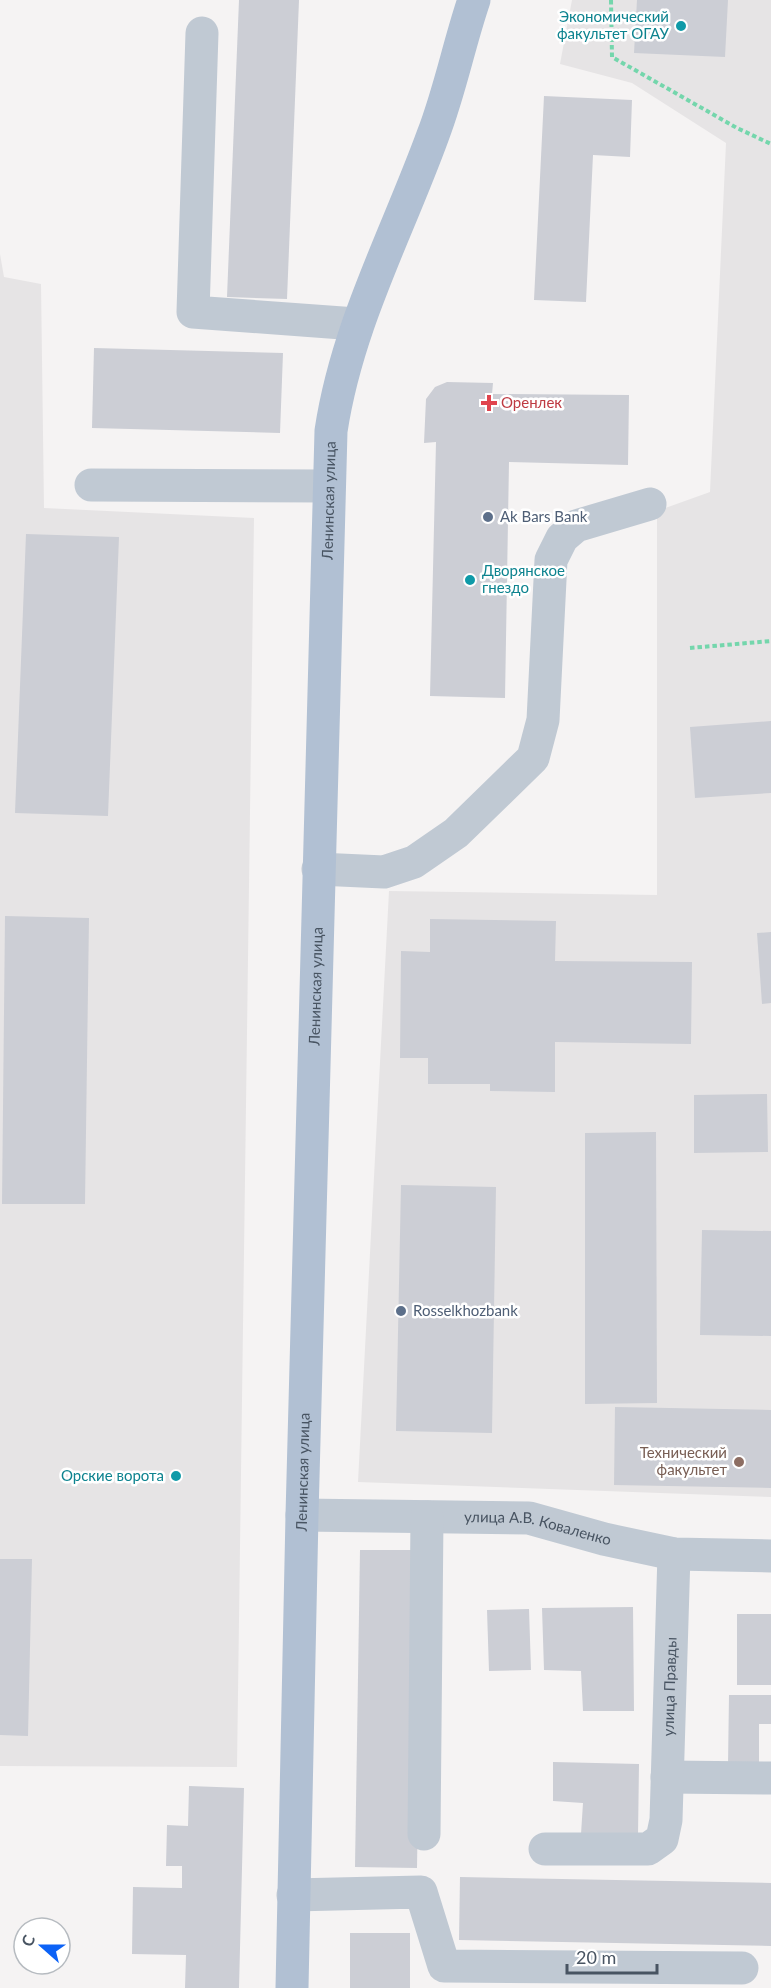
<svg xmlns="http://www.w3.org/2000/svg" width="771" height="1988" font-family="Lato,sans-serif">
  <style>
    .education { fill: #e6e4e5 }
    .building { fill: #ccced5 }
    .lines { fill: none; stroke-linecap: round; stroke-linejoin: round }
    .path { stroke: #74d6ac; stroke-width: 4; stroke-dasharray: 4.5 3; stroke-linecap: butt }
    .minor { stroke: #c0c9d3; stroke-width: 33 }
    .major { stroke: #b1c0d3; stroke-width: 33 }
    .culture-dot { fill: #0f9aa8; stroke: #fff; stroke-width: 2 }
    .health-dot { fill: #e0444e; stroke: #fff; stroke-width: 2 }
    .service-dot { fill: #5c6f8a; stroke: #fff; stroke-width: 2 }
    .education-dot { fill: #8d6e63; stroke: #fff; stroke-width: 2 }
    .labels { text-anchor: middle; stroke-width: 5; stroke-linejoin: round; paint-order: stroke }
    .culture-label { font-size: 15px; fill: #0d838f; stroke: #fff; text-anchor: end }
    .health-label { font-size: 15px; fill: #be3a42; stroke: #fff; text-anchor: start }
    .street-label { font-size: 15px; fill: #485462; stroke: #fff }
    .service-label { font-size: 15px; fill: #4e5e75; stroke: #fff; text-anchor: start }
    .education-label { font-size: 15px; fill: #785e54; stroke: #fff; text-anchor: end }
  </style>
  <rect width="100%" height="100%" fill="#f5f3f3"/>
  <g class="education">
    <path d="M572,0H771V1497L358,1482L389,891L657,895V511L710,492L726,143L632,83L560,64Z"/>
    <path d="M0,254L4,277L41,284L44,508L254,518L237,1767L0,1766Z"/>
  </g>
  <g class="building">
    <path d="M239,0H299L287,299L227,297Z"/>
    <path d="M637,0H728L725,57L634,53Z"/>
    <path d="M544,96L632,100L630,157L593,155L586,302L534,300Z"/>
    <path d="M94,348L283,353L280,433L92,428Z"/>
    <path d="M447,382L493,383L492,394L629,395L628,465L509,462L505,698L430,696L436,442L424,443L426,399L435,387Z"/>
    <path d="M26,534L119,537L108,816L15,813Z"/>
    <path d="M771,721V793L695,798L690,727Z"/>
    <path d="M5,916L89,918L85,1204H2Z"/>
    <path d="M430,919L556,921L555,961L692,962L691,1044L555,1042V1092L490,1091V1084H428V1058H400L401,951L430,952Z"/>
    <path d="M771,932V1003L762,1004L757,933Z"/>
    <path d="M767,1094L768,1152L694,1153V1095Z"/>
    <path d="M656,1132L657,1403L585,1404V1133Z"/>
    <path d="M401,1185L496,1187L492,1433L396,1431Z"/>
    <path d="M702,1230L771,1231V1336L700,1335Z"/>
    <path d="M615,1407L771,1410V1488L614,1485Z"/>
    <path d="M360,1550H422L417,1868L355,1867Z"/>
    <path d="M0,1559H32L28,1736L0,1735Z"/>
    <path d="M633,1607L634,1711H583L581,1671L544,1670L542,1608Z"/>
    <path d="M529,1609L531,1670L489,1671L487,1610Z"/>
    <rect x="737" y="1614" width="34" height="71"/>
    <path d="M729,1695H771V1724H759V1765H728Z"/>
    <path d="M553,1762L639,1764L638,1836L581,1834L583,1803L553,1801Z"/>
    <path d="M189,1786L244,1788L239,1988H185L186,1955L132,1954L133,1887L182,1888V1866H166L167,1825L188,1826Z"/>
    <path d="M460,1877L771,1883V1946L459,1940Z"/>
    <rect x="350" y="1933" width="60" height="55"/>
  </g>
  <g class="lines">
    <g class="path">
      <path d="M611,0L612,57L737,128L771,144"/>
      <path d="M690,648L771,641"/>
    </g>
    <g class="minor">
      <path d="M202,33L193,312L356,324"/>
      <path d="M91,485L327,486"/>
      <path d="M318,869L384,872L414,862L456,833L533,758L543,720L551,560L562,538L576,526L650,504"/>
      <path id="s1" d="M302,1515L529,1518L604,1539L674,1554L771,1556"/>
      <path d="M667,1777L771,1778"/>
      <path d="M424,1834L427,1517"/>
      <path id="s2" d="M545,1849H648L662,1839L666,1820L674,1554"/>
      <path d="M293,1895L421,1892L444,1966L742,1968"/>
    </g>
    <path class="major" id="s3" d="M292,1988L302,1515L331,431C347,325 397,234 433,135C450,91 459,44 474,0"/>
  </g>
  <g class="culture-dot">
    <circle cx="681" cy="26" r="6"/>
    <circle cx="470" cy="580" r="6"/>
    <circle cx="176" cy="1476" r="6"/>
  </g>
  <path class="health-dot" d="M486 394h6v6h6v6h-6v6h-6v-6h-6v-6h6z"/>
  <g class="service-dot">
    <circle cx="488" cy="517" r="6"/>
    <circle cx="401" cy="1311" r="6"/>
  </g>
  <circle class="education-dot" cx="739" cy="1462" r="6"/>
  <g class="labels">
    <g class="culture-label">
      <text x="669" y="22">Экономический<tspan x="669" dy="17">факультет ОГАУ</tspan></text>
      <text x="482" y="576" text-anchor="start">Дворянское<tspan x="482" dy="17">гнездо</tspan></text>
      <text x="164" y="1481">Орские ворота</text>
    </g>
    <g class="health-label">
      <text x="501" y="408">Оренлек</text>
    </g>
    <g class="street-label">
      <text dy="5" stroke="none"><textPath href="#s3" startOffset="1488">Ленинская улица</textPath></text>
      <text dy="5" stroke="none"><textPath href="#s3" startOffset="1002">Ленинская улица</textPath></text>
      <text dy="5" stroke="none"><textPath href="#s3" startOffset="516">Ленинская улица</textPath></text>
      <text dy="5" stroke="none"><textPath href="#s1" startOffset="237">улица А.В. Коваленко</textPath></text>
      <text dy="5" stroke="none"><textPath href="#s2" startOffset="273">улица Правды</textPath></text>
    </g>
    <g class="service-label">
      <text x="500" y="522">Ak Bars Bank</text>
      <text x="413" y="1316">Rosselkhozbank</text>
    </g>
    <g class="education-label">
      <text x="727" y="1458">Технический<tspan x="727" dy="17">факультет</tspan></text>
    </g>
  </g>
  <g transform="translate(42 1946) rotate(291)"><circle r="28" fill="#ffffff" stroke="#b6bbc0" stroke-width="1.5"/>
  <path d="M0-4.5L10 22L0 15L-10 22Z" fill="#0c62f6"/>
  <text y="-9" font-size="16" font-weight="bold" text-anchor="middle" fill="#485462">С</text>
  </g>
  <path d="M567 1964v9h90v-9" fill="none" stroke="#485462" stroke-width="3"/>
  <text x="576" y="1964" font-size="18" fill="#485462" stroke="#ffffff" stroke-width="4.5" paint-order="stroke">20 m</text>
</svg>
